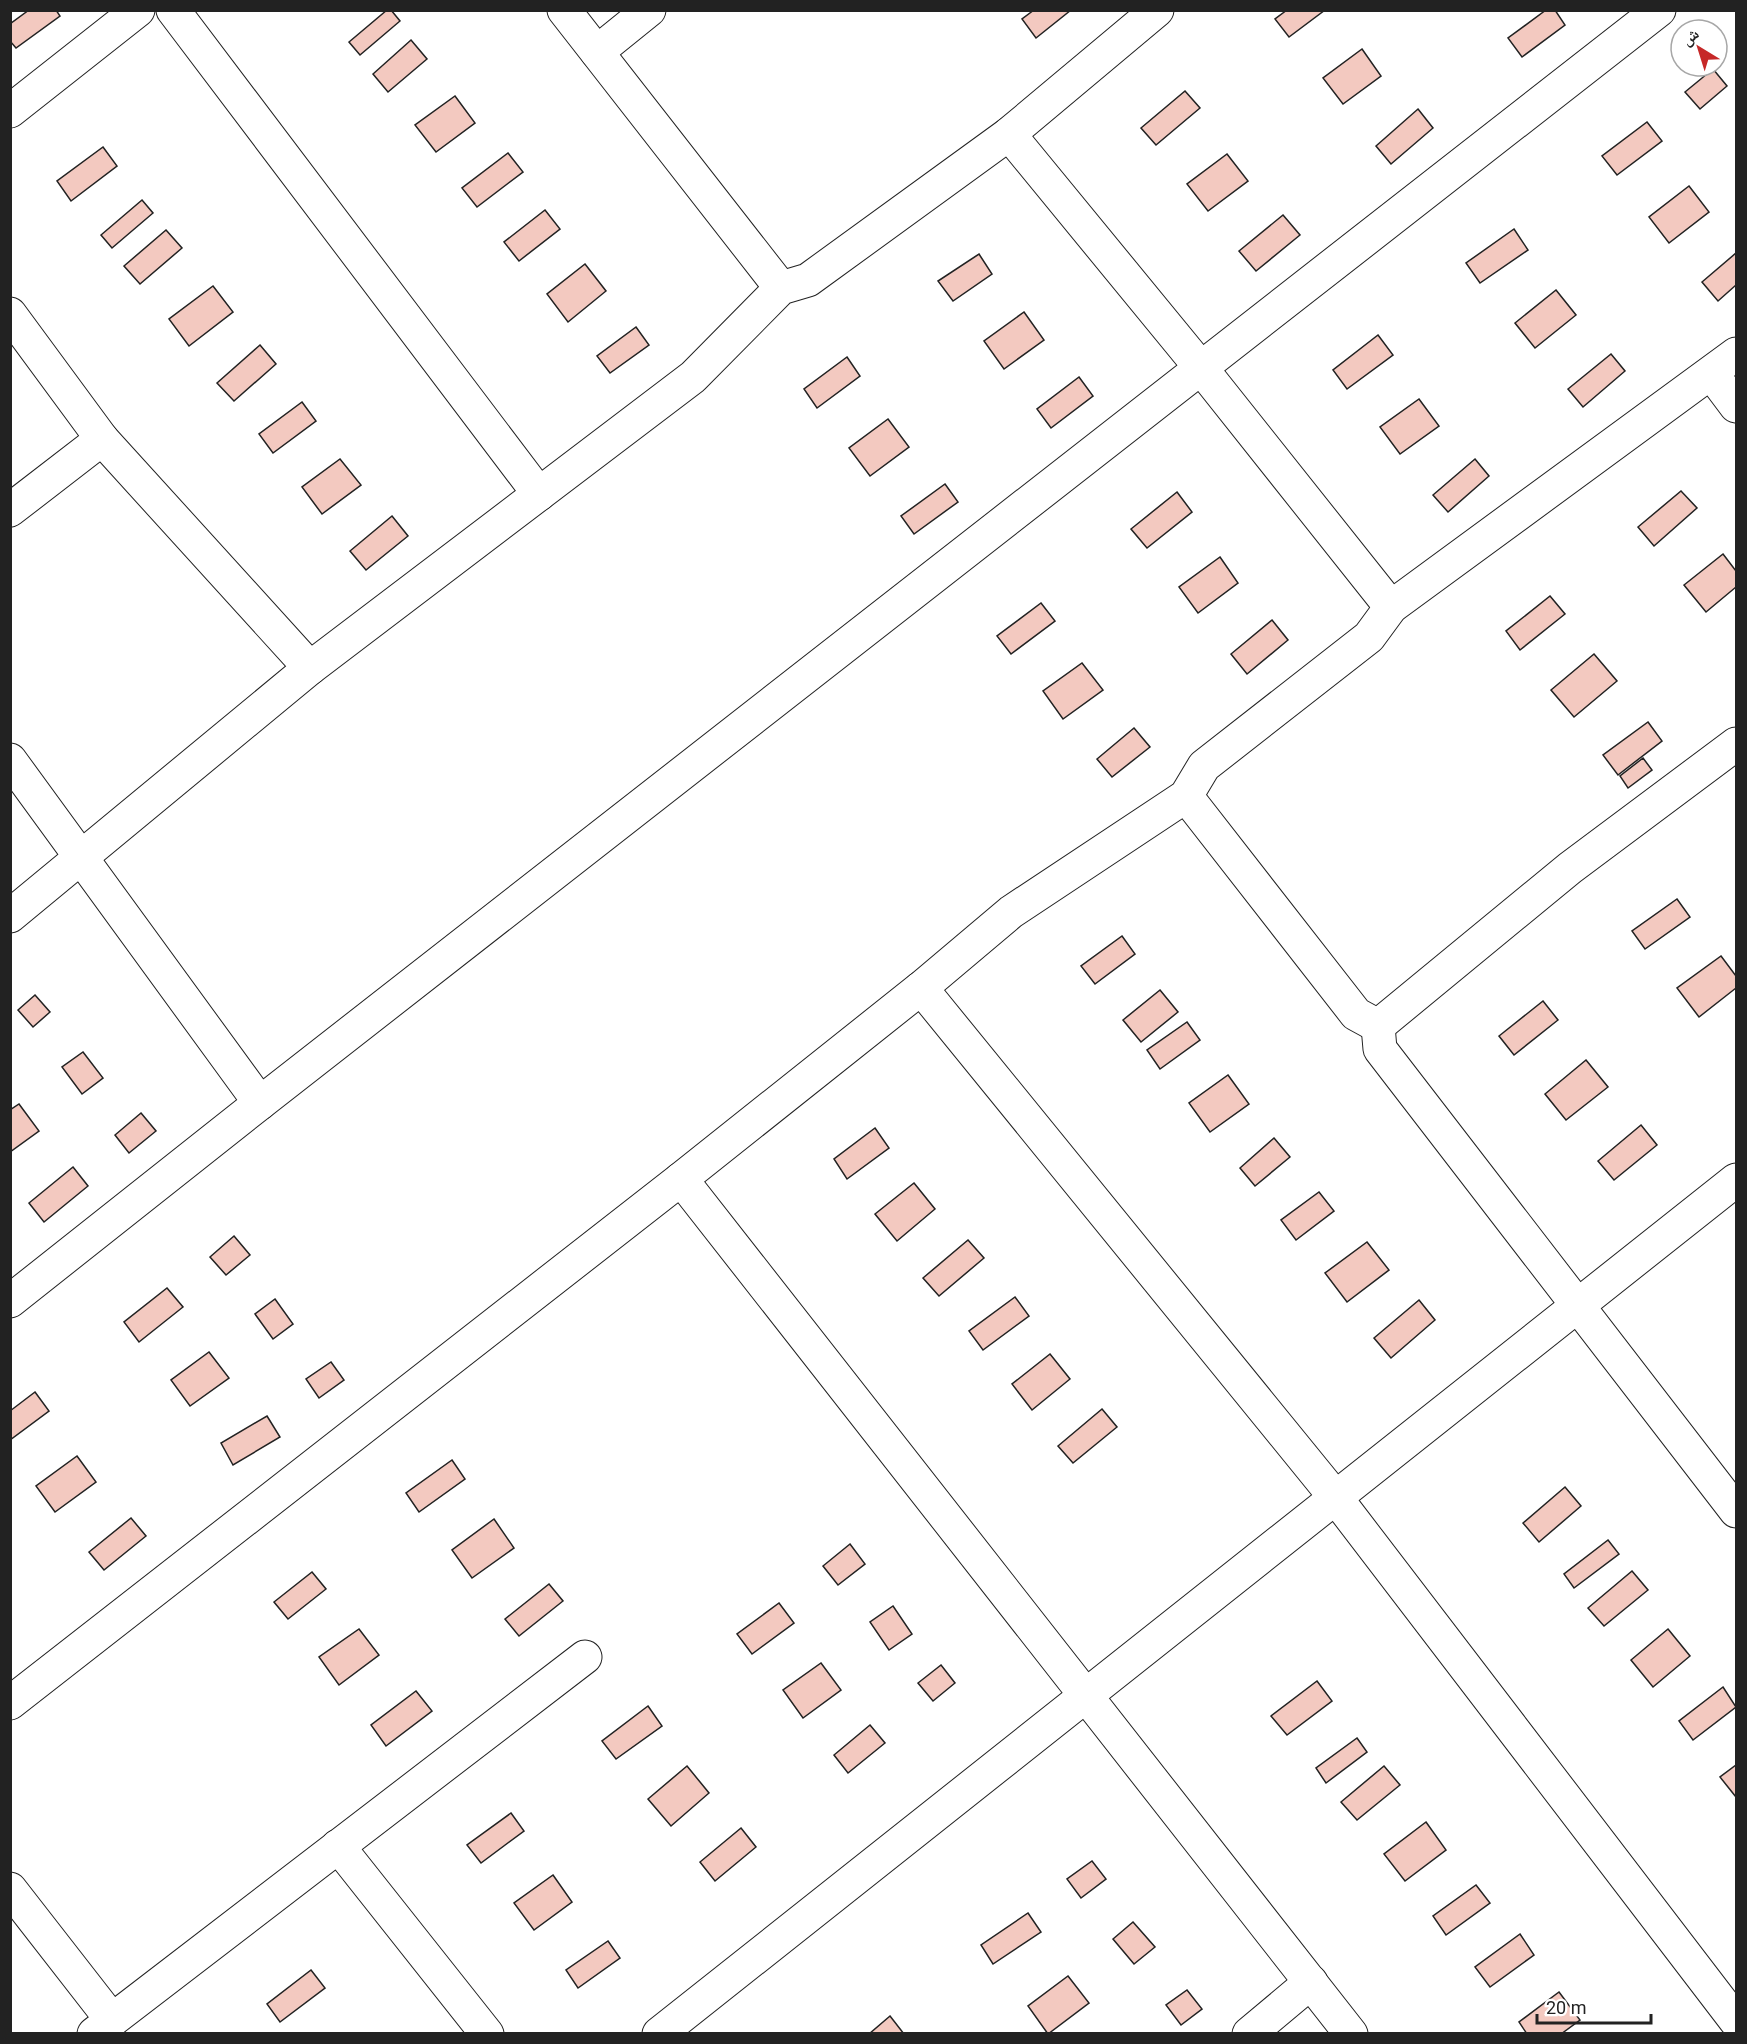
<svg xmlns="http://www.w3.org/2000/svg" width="1747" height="2044" font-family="Roboto,'Noto Naskh Arabic',sans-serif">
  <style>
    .building { fill: #f3c9c0; stroke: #222; stroke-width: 1.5 }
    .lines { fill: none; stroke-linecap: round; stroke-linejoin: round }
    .minor-casing { stroke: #222; stroke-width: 35 }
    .minor { stroke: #fff; stroke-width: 33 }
  </style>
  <rect width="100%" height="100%" fill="#fff"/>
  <g class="building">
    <path d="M29,10H56L60,16L16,48L10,41V24Z"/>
    <path d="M387,10H391L400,21L360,55L349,42Z"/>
    <path d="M1034,10H1071L1036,38L1022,19Z"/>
    <path d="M1287,10H1325L1289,37L1275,19Z"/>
    <path d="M1546,10H1555L1565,25L1522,57L1508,38Z"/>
    <path d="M411,40L427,59L388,92L373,74Z"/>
    <path d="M1362,49L1381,76L1343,104L1323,78Z"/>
    <path d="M1713,69L1727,86L1700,109L1685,92Z"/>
    <path d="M1185,91L1200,108L1156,145L1141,128Z"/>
    <path d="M455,96L475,123L436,152L415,125Z"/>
    <path d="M1418,109L1433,128L1391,164L1376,146Z"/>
    <path d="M1647,122L1662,141L1617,175L1602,156Z"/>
    <path d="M103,147L117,166L71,201L57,181Z"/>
    <path d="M508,153L523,172L477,207L462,188Z"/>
    <path d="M1227,154L1248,181L1208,211L1187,184Z"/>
    <path d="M1689,186L1709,212L1669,243L1649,217Z"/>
    <path d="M142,200L153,213L112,248L101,235Z"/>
    <path d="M545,210L560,229L519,261L504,242Z"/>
    <path d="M1283,215L1300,235L1256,271L1239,251Z"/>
    <path d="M1514,229L1528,250L1480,283L1466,263Z"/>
    <path d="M166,230L182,248L140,284L124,266Z"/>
    <path d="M1736,253V285L1718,301L1702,282Z"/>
    <path d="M979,254L992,274L953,301L938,281Z"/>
    <path d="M585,264L606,291L568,322L547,294Z"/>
    <path d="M213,286L233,312L189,346L169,319Z"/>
    <path d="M1556,290L1576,315L1535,348L1515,323Z"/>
    <path d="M1024,312L1044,340L1004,369L984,341Z"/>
    <path d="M636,327L649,345L610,373L597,356Z"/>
    <path d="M1378,335L1393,355L1347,389L1333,370Z"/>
    <path d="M260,345L276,364L234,401L217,383Z"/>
    <path d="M1611,354L1625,371L1583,407L1568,389Z"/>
    <path d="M847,357L860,376L817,408L804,389Z"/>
    <path d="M1079,377L1093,396L1051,428L1037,409Z"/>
    <path d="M1419,399L1439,426L1400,454L1380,427Z"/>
    <path d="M302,402L316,421L273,453L259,434Z"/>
    <path d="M888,419L909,447L870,476L849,448Z"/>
    <path d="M340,459L361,485L322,514L302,487Z"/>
    <path d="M1475,459L1489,476L1448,512L1433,495Z"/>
    <path d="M945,484L958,502L914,534L901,516Z"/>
    <path d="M1681,491L1697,508L1654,546L1638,527Z"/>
    <path d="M1177,492L1192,512L1147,548L1131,529Z"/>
    <path d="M392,516L408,536L366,570L350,551Z"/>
    <path d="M1723,554L1736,571V587L1706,612L1684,585Z"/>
    <path d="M1220,557L1238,583L1198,613L1179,587Z"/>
    <path d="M1550,596L1565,614L1520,650L1506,631Z"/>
    <path d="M1041,603L1055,621L1011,654L997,636Z"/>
    <path d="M1272,620L1288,640L1247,674L1231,654Z"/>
    <path d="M1594,654L1617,681L1574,717L1551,690Z"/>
    <path d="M1082,663L1103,690L1063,719L1043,691Z"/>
    <path d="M1648,722L1662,741L1618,775L1603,755Z"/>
    <path d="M1134,728L1150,747L1112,777L1097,759Z"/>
    <path d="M1643,758L1652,770L1628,788L1620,776Z"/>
    <path d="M1677,899L1690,917L1645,949L1632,931Z"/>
    <path d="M1122,936L1135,954L1095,984L1081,966Z"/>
    <path d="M1721,956L1736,976V988L1699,1017L1677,988Z"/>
    <path d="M1160,990L1178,1012L1141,1042L1123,1020Z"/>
    <path d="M35,995L50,1012L33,1027L18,1010Z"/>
    <path d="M1543,1001L1558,1020L1514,1055L1499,1036Z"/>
    <path d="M1187,1022L1200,1040L1160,1069L1147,1050Z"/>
    <path d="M83,1052L103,1078L82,1094L62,1067Z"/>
    <path d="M1586,1060L1608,1087L1566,1120L1545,1094Z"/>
    <path d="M1228,1075L1249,1104L1210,1132L1189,1103Z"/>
    <path d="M19,1104L39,1131L10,1152V1110Z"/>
    <path d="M141,1113L156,1131L129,1153L115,1135Z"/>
    <path d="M1641,1125L1657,1145L1614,1180L1598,1161Z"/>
    <path d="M875,1128L889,1148L847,1179L834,1159Z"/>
    <path d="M1274,1138L1290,1157L1255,1186L1240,1168Z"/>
    <path d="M73,1167L88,1186L44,1222L29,1203Z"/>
    <path d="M914,1183L935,1209L897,1241L875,1214Z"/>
    <path d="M1319,1192L1334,1211L1296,1240L1281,1220Z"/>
    <path d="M234,1236L250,1255L226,1275L210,1257Z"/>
    <path d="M968,1240L984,1258L939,1296L923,1278Z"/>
    <path d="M1367,1242L1389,1270L1347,1302L1325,1273Z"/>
    <path d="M167,1288L183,1307L139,1342L124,1322Z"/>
    <path d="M1015,1297L1029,1316L983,1350L969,1331Z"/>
    <path d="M275,1299L293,1324L273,1339L255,1314Z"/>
    <path d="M1419,1300L1435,1320L1391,1358L1374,1338Z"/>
    <path d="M209,1352L229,1378L190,1406L171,1380Z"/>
    <path d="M1050,1354L1070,1379L1032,1410L1012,1384Z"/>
    <path d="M331,1362L344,1380L319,1398L306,1379Z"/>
    <path d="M35,1392L49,1411L10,1440V1411Z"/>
    <path d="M1102,1409L1117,1427L1073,1463L1058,1446Z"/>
    <path d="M267,1416L280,1437L233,1465L221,1443Z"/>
    <path d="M77,1456L96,1482L55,1512L36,1486Z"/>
    <path d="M452,1460L465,1479L419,1512L406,1493Z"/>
    <path d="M1565,1487L1581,1506L1539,1542L1523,1523Z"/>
    <path d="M131,1518L146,1536L104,1570L89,1552Z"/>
    <path d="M494,1519L514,1548L472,1578L452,1550Z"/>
    <path d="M1608,1540L1619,1554L1574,1588L1564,1574Z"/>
    <path d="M850,1544L865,1564L838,1585L823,1566Z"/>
    <path d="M1632,1571L1648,1590L1604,1626L1588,1608Z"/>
    <path d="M312,1572L326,1589L288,1619L274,1602Z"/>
    <path d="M549,1584L563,1601L519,1636L505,1619Z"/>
    <path d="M779,1603L794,1623L752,1654L737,1634Z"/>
    <path d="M893,1606L912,1634L889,1650L870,1622Z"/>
    <path d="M359,1629L379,1655L339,1685L319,1657Z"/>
    <path d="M1668,1629L1690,1656L1653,1687L1631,1660Z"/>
    <path d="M821,1663L841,1690L803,1718L783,1690Z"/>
    <path d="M941,1665L955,1683L933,1701L918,1683Z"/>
    <path d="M1317,1681L1332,1701L1287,1735L1271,1716Z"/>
    <path d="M1723,1687L1736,1707L1693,1740L1679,1721Z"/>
    <path d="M416,1691L432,1711L386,1746L371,1725Z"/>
    <path d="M648,1706L662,1726L616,1759L602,1741Z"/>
    <path d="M870,1725L885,1743L848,1773L834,1755Z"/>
    <path d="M1357,1738L1367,1752L1326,1783L1316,1768Z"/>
    <path d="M1736,1765V1797L1720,1777Z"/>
    <path d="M687,1766L709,1793L671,1826L648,1799Z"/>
    <path d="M1384,1766L1400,1785L1357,1820L1341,1802Z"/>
    <path d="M511,1813L524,1831L481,1863L467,1845Z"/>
    <path d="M1426,1822L1446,1850L1405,1881L1384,1854Z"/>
    <path d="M741,1828L756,1847L715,1881L700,1862Z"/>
    <path d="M1092,1861L1106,1879L1081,1898L1067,1879Z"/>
    <path d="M553,1875L572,1902L534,1930L514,1903Z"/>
    <path d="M1476,1885L1490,1903L1446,1935L1433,1916Z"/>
    <path d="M1028,1913L1041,1932L993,1964L981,1945Z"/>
    <path d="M1133,1922L1155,1947L1134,1964L1113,1939Z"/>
    <path d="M1520,1934L1534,1955L1490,1987L1475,1967Z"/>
    <path d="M608,1941L620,1958L578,1988L566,1970Z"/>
    <path d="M311,1970L325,1988L280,2022L267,2004Z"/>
    <path d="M1068,1976L1089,2003L1048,2034L1028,2006Z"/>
    <path d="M1187,1990L1202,2009L1181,2025L1166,2005Z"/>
    <path d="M1559,1992L1580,2020L1561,2034H1527L1519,2022Z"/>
    <path d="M890,2016L904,2034H869Z"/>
  </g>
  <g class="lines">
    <g class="minor-casing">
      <g id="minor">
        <path d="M173,10L539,494"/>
        <path d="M564,10L781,288"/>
        <path d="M597,52L649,10"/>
        <path d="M10,111L138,10"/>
        <path d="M1009,134L1201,368L1391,607"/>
        <path d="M10,314L102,439L310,668"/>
        <path d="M1712,374L1736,406"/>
        <path d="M10,510L102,439"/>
        <path d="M10,760L260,1103"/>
        <path d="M1186,796L1356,1014L1378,1026"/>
        <path d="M10,916L310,668L693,377L781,288L808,280L1009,134L1157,10"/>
        <path d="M921,988L1336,1498L1736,2021"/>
        <path d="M1378,1026L1380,1049L1736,1511"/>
        <path d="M1378,1026L1570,868L1736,744"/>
        <path d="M681,1179L1351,2034"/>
        <path d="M10,1301L260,1103L1659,10"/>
        <path d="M10,1703L681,1179L921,988L1011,912L1186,796L1204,766L1369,637L1391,607L1736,354"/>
        <path d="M338,1846L487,2034"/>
        <path d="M10,1889L112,2020"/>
        <path d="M94,2034L585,1657"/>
        <path d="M659,2034L1736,1180"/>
        <path d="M1249,2034L1311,1982"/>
      </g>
    </g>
    <use href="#minor" class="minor"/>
  </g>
  <rect width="1747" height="2044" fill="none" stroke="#222222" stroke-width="24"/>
  <g transform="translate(1699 48) rotate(322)"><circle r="28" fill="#ffffff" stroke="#a7a7a7" stroke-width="1.5"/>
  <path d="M0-4.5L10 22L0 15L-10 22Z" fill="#c62828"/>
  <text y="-9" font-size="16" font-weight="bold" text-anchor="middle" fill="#222222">ش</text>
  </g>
  <path d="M1537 2014v9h114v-9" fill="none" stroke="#222222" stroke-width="3"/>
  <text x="1546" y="2014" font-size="18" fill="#222222" stroke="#ffffff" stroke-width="4.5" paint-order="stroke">20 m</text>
</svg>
